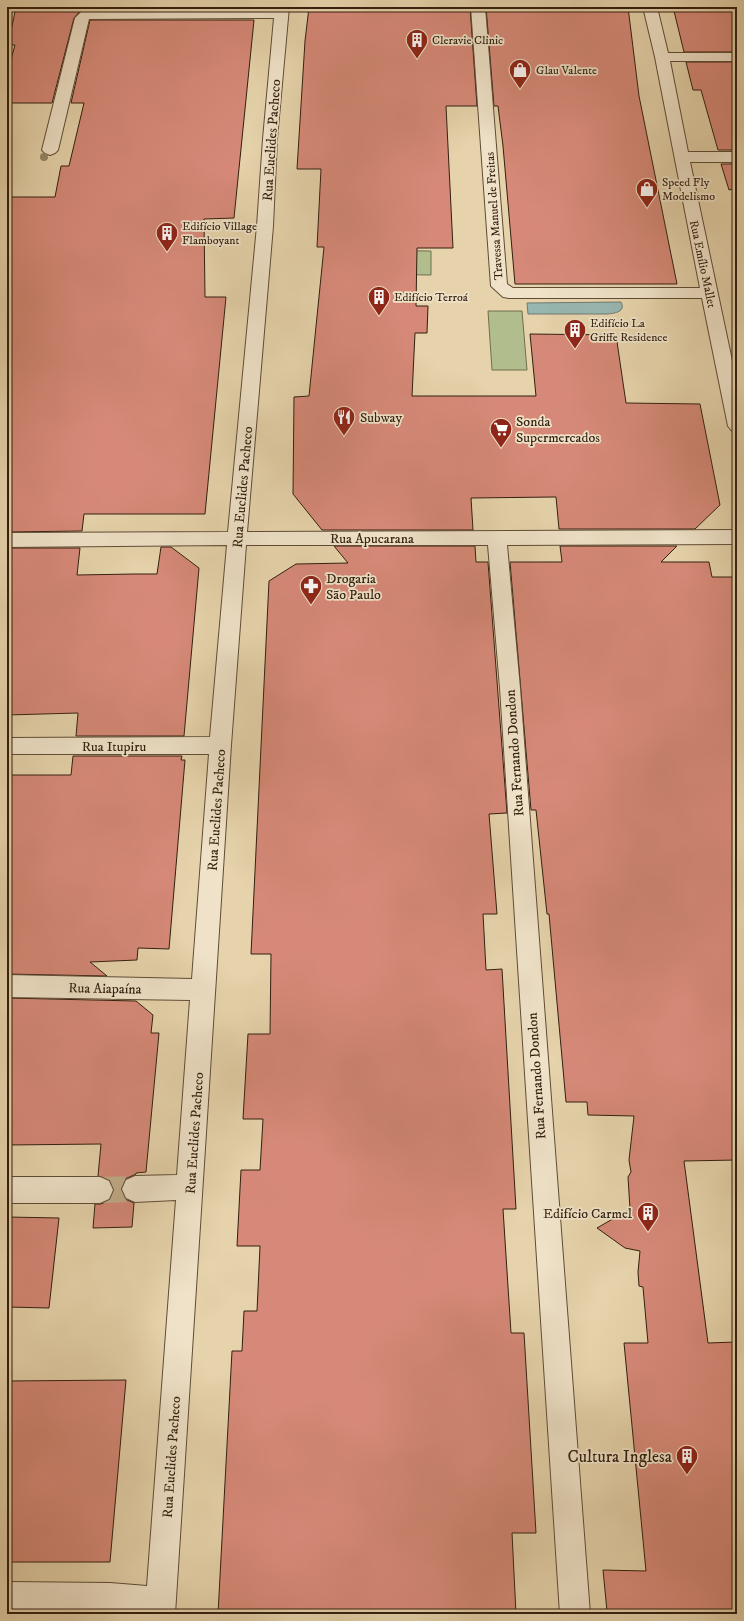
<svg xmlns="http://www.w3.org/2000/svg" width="744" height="1621" font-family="'IM FELL DW Pica',serif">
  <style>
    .green { fill: #b1bd8c; stroke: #726e4e }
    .water { fill: #97b6b0; stroke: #6f7a70 }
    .building { fill: #d68978; stroke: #321f0f }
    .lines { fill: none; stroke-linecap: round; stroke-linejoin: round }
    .minor-tunnel { stroke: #c2af8c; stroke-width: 26; stroke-dasharray: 26 14; stroke-linecap: butt }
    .minor-casing { stroke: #5f4c36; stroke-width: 2 }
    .minor { fill: #efe2c8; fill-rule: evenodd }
    .tree { fill: #958566 }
    .labels { text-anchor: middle; stroke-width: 3.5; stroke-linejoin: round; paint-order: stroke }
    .far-poi-label { font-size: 12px; fill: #321f0f; stroke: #efe2c8; text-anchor: start }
    .far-street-label { font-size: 12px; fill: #321f0f; stroke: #efe2c8 }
    .street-label { font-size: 14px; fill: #321f0f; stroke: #efe2c8 }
    .poi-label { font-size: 14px; fill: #321f0f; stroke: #efe2c8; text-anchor: start }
    .near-poi-label { font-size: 17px; fill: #321f0f; stroke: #efe2c8; text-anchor: end }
  </style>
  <rect width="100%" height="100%" fill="#e6d3ab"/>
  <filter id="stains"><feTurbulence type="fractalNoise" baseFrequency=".005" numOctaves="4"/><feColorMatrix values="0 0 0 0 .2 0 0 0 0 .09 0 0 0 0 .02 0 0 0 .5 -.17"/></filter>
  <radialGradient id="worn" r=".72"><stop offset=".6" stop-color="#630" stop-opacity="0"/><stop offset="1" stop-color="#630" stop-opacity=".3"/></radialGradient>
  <g class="green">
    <path d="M347,250L431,251V275L345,274Z"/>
    <path d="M488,311H522L527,370H492Z"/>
  </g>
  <path class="water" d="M621,302C626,312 615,313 608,314H528L527,303Z"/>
  <g class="building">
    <path d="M16,7H255V9L81,10L74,18L52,103H7V74L15,45H8Z"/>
    <path d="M309,7H470L477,106H446L453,248H417L416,306H428L427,333H415L412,396H536L530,334L616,335L626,403L700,404L720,505L695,529H559L556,497L471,498L473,530H322L293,494L294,397L309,396L324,247H317L321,169H297L305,41Z"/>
    <path d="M486,7H628L639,96L677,284H515L503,146L498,106H494Z"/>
    <path d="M673,7H737V52H684Z"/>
    <path d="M90,20H254L234,218L204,219L205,297H226L205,514H84L82,531L7,532V197H55L61,166H69L84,103H71Z"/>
    <path d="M686,62H737V150H718L701,90H693Z"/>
    <path d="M721,164H737V188L729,190Z"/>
    <path d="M334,546H475L476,562H488L507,813L489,814L497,914H483L486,970L502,969L516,1209H503L511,1333H524L536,1533H512L516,1614H218L232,1351H242L244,1311H257L260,1246H237L241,1170H260L263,1119H243L248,1034H270L271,954H251L269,581L296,564L348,563Z"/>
    <path d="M560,546H677L661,562H709L712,577H732L737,603V1160L684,1161L708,1343L737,1342V1614H650V1611H607L603,1570L646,1571L624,1343H648L643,1287L639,1286L638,1272L640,1251L625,1248L597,1228L630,1209L628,1177L631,1172L629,1160L634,1116L588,1115L587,1102H566L549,914H547L536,810H531L510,562H562Z"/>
    <path d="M161,547H171L199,568L184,736H76L78,713L7,715V548H80L77,575L134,574H157Z"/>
    <path d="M73,756H182L181,760H185L169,949L138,948L137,960L90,962L107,976L7,974V775H71Z"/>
    <path d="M7,998L136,1001L153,1015L151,1033H159L146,1172L136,1173V1174L125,1179L121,1188L125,1199L134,1203L132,1227L93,1228L95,1204H101L110,1200L114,1191L110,1180L98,1176L101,1144L7,1145Z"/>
    <path d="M7,1217L59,1218L49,1308L7,1307Z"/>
    <path d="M126,1380L110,1562H7V1381Z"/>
  </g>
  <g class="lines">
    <path class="minor-tunnel" d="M100,1190L135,1189"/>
    <g class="minor-casing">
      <g id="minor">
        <path d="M275,7H289L277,139L273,226L247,532L737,530V544L507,545L520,688L590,1614H560L500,688L488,545H246L231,745L175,1614L7,1612V1582L110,1583L147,1586L176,1200L135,1202L126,1198L122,1189L126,1180L135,1176L177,1175L190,1000L7,997V975L192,979L209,754H7V738L210,737L227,545L7,547V533L228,532L257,226L263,139L274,18L89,19L58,150L55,153L50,155L45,153L42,150L75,18L81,12L275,10Z"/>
        <path d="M471,7H485L507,284L513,288H700L655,57L643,7H657L668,53H737V61H670L688,152H737V162H690L737,384V432L731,430L728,426L702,298H509L503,297L491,286Z"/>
        <path d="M7,1177H100L109,1181L113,1190L109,1199L100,1203H7Z"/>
      </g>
    </g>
    <use href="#minor" class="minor"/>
  </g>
  <circle class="tree" cx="44" cy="157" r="4"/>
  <defs>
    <g id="building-pin" transform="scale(1.15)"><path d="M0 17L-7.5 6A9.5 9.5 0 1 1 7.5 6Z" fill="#8f2418" stroke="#efe2c8"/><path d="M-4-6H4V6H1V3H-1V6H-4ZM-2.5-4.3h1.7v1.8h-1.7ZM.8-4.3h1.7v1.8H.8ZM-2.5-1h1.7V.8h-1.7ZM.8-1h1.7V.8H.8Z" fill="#fff"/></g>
    <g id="shop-pin" transform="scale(1.15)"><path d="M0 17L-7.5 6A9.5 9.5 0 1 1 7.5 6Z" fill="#8f2418" stroke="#efe2c8"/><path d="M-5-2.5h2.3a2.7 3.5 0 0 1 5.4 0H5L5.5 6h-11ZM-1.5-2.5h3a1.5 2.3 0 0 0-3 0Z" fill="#fff"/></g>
    <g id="restaurant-pin" transform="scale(1.15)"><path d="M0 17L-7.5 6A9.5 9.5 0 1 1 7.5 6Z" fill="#8f2418" stroke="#efe2c8"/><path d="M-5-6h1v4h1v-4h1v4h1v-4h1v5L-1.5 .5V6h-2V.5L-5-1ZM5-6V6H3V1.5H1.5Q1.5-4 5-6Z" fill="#fff"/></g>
    <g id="supermarket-pin" transform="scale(1.15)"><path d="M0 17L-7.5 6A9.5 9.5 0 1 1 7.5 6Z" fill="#8f2418" stroke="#efe2c8"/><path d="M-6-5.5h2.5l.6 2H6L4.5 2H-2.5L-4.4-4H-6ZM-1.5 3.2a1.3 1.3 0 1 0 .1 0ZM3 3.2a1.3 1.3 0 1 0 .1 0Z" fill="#fff"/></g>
    <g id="pharmacy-pin" transform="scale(1.15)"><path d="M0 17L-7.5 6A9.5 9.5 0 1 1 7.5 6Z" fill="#8f2418" stroke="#efe2c8"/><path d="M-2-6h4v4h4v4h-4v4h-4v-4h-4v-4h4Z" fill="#fff"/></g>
  </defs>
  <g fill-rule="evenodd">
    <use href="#building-pin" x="417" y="40"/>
    <use href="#shop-pin" x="520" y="70"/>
    <use href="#shop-pin" x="647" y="189"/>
    <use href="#building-pin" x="167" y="233"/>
    <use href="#building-pin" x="379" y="297"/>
    <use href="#building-pin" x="575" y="330"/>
    <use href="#restaurant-pin" x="344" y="417"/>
    <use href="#supermarket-pin" x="501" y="429"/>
    <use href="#pharmacy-pin" x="311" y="586"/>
    <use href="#building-pin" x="648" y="1213"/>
    <use href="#building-pin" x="687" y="1456"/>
  </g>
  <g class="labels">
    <g class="far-poi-label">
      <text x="432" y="44">Cleravie Clinic</text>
      <text x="536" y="74">Glau Valente</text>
      <text x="662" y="186">Speed Fly<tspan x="662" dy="14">Modelismo</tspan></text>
      <text x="182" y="230">Edifício Village<tspan x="182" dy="14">Flamboyant</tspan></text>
      <text x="394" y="301">Edifício Terroá</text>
      <text x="590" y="327">Edifício La<tspan x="590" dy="14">Griffe Residence</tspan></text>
    </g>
    <g class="far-street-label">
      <text transform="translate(494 216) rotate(-94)" y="4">Travessa Manuel de Freitas</text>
      <text transform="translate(703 264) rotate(78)" y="4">Rua Emílio Mallet</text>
    </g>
    <g class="street-label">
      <text transform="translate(271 140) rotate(-86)" y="5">Rua Euclides Pacheco</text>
      <text transform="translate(242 487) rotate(-85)" y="5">Rua Euclides Pacheco</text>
      <text x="372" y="543">Rua Apucarana</text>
      <text x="114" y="751">Rua Itupiru</text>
      <text transform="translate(514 753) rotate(-94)" y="5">Rua Fernando Dondon</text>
      <text transform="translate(216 810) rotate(-86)" y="5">Rua Euclides Pacheco</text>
      <text transform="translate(105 988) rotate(1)" y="5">Rua Aiapaína</text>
      <text transform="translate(536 1076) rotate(-94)" y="5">Rua Fernando Dondon</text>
      <text transform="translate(194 1133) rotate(-86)" y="5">Rua Euclides Pacheco</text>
      <text transform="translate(171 1457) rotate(-86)" y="5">Rua Euclides Pacheco</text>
    </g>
    <g class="poi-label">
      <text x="360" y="422">Subway</text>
      <text x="516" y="426">Sonda<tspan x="516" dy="16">Supermercados</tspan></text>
      <text x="326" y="583">Drogaria<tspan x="326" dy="16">São Paulo</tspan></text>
      <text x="632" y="1218" text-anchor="end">Edifício Carmel</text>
    </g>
    <g class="near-poi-label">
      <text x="672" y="1462">Cultura Inglesa</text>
    </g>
  </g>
  <rect width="744" height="1621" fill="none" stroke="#e6d3ab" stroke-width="24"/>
  <rect x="8" y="8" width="728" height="1605" fill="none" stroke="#321f0f" stroke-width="2"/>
  <rect x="12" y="12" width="720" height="1597" fill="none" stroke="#321f0f"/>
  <rect width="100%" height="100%" filter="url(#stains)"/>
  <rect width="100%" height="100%" fill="url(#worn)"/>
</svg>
